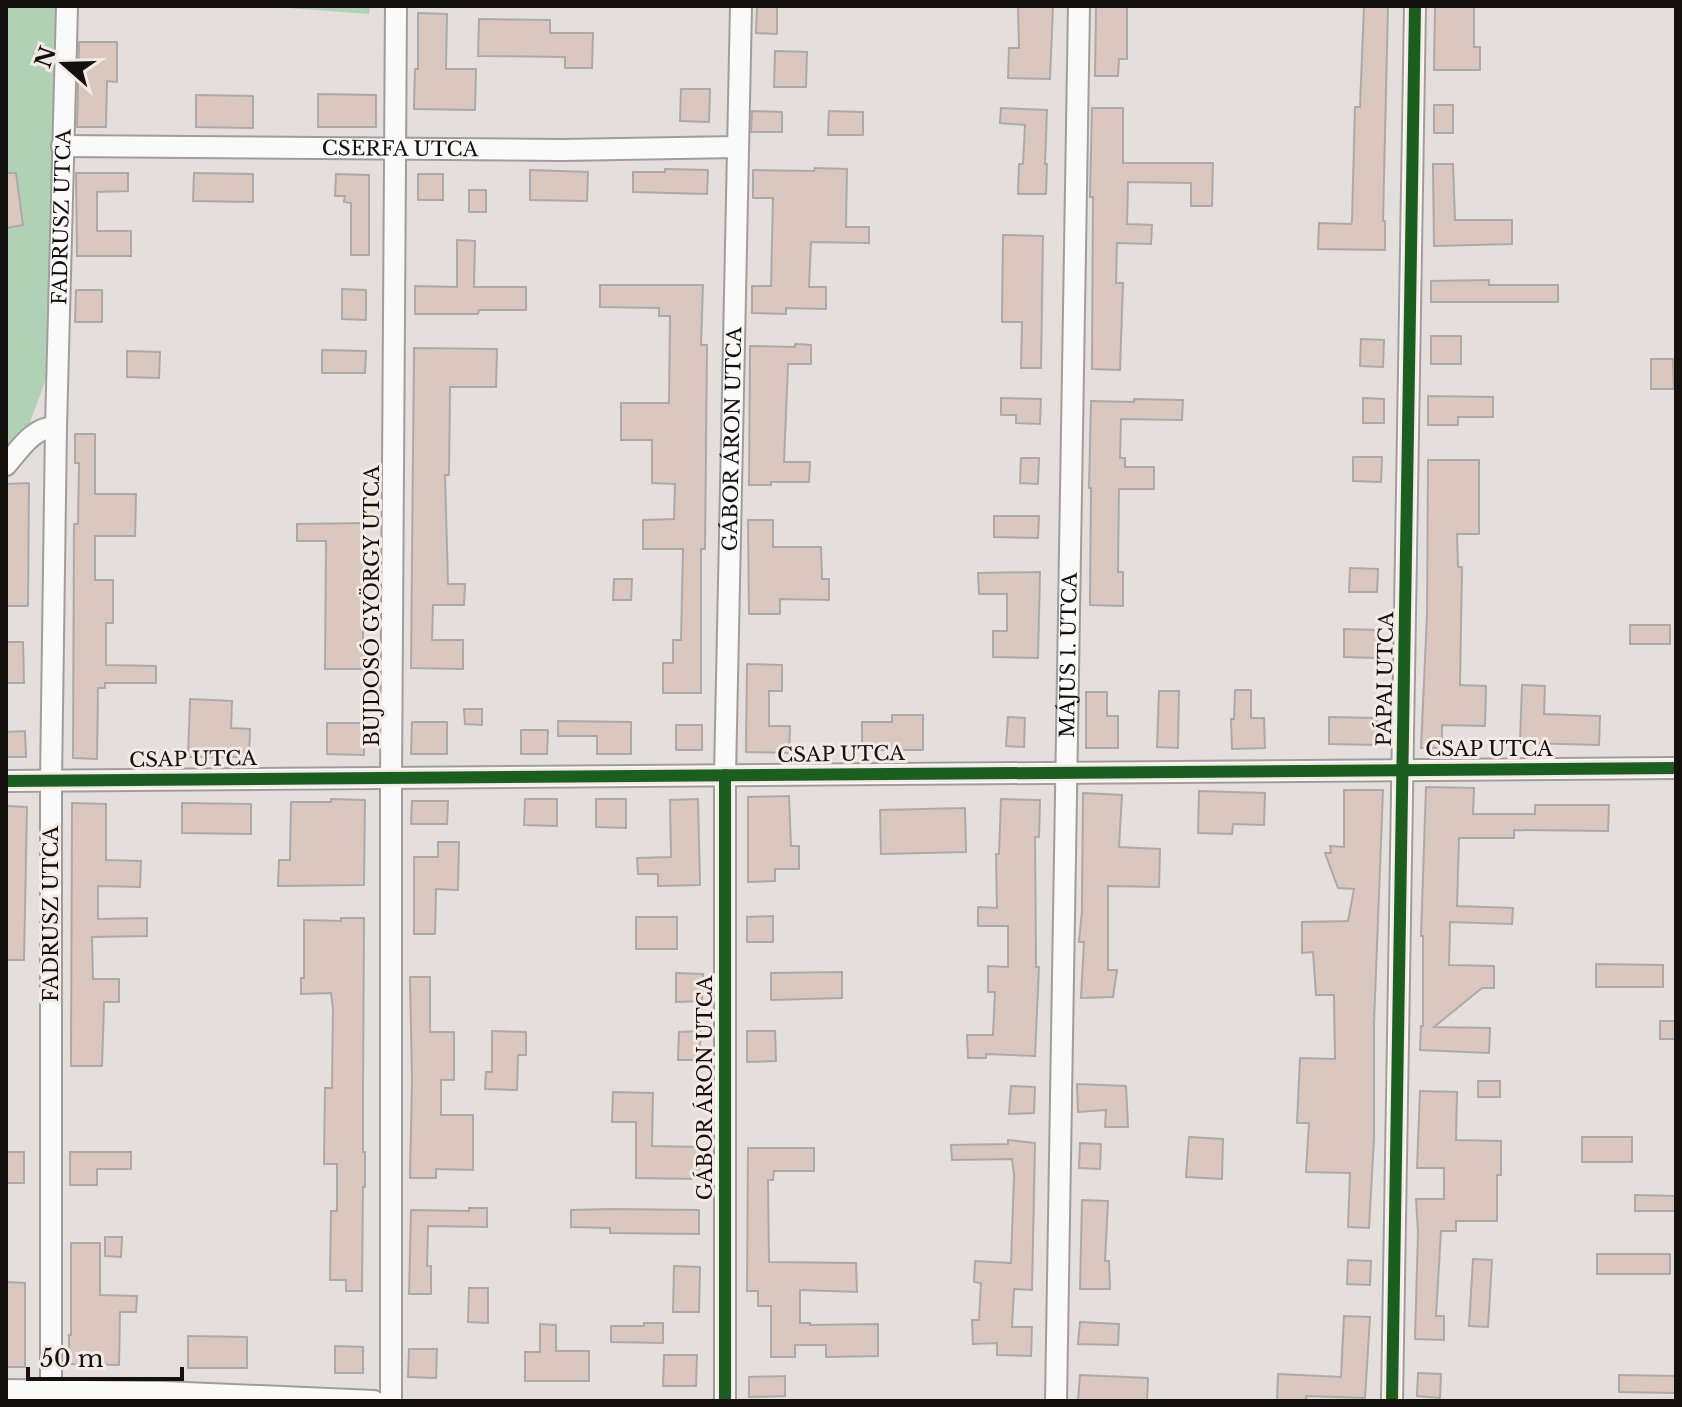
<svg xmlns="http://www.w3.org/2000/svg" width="1682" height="1407" font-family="'Libre Baskerville',serif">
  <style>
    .green { fill: #b0d1b5 }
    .building { fill: #dac8c0; stroke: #aea9a8; stroke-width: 2 }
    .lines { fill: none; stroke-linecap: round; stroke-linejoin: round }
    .minor-casing { stroke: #a19d9b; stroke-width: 24 }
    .minor { stroke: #fbfafa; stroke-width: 20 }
    .cycleway-casing { stroke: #f4eae5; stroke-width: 17 }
    .cycleway { stroke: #1b5e20; stroke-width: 12 }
    .labels { text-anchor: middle; stroke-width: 6; stroke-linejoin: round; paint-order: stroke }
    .street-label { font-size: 20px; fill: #13100e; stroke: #f4eae5 }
  </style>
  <rect width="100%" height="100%" fill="#e4dedc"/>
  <g class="green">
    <path d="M6,6H56L46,379L27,430L6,452Z"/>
    <path d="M262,6H370L369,14Z"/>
  </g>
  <g class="building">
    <path d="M757,6H777V34L756,33Z"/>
    <path d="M1018,6H1053L1050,79L1008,78L1009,48H1019Z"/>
    <path d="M1096,6H1127V59H1119L1118,76H1095Z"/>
    <path d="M1364,6H1388L1383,221H1385V250L1318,249L1319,223L1351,224L1352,221L1355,107H1360Z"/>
    <path d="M1435,6H1474V47H1480V70H1434Z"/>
    <path d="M418,13L447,14L446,69H476L475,110L414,109L415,69H418Z"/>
    <path d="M479,19L550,20V33H593L592,68H565V57L478,56Z"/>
    <path d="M79,42H117V82L107,81L106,127H77Z"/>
    <path d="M775,51L807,52L806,87H774Z"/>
    <path d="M681,89H710L709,122L680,121Z"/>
    <path d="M318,94L376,95V127H318Z"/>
    <path d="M196,95L253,96V128L196,127Z"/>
    <rect x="1434" y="105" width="19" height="28"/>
    <path d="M1001,108L1047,110L1045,164H1047L1046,194H1018L1019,164H1023L1025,125L1000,123Z"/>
    <path d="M1092,108H1123V163H1213L1212,206H1191V183L1128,182L1127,224L1152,225L1151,244L1117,243L1116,283H1123L1120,370L1092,369L1093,197H1090Z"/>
    <path d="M752,111L782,112V132H751Z"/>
    <path d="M829,111L863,112V135H828Z"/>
    <path d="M1433,164H1453L1455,220H1512V244L1434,246Z"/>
    <path d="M815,168L847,169L846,227H869V243L811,242L809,287H826V309L786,308V314L752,313V286H771L773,198H753V170L814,171Z"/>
    <path d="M665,169L708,170L707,194L633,192V172H665Z"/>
    <path d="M530,170L588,172L587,201L530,200Z"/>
    <path d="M6,173H16L23,225L6,228Z"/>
    <path d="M76,173H128V191L97,192V231H131V256H77Z"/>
    <path d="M194,173L253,174V202L193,201Z"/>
    <path d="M336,174L369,175V255H351V203L344,202L345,196H335Z"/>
    <rect x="418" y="174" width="25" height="26"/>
    <rect x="469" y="190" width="17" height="22"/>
    <path d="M1003,235L1043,236L1041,368H1021L1022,322H1002Z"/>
    <path d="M457,240L475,241L474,287H526V310H479L478,314H415V286L457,287Z"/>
    <path d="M1489,280V285H1558V302H1431V281Z"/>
    <path d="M600,285H703L701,345H707L705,549H701V693H663V663H673V640H681L683,549H643V520L674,519L675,484L652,483V440H621V403H669L670,316H659V308L600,307Z"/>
    <path d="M342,289L366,290V320L342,319Z"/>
    <path d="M76,290H102V322H75Z"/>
    <rect x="1431" y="336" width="30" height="28"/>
    <path d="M1361,339L1384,340L1383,367L1360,366Z"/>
    <path d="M795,344L811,345V364H788L784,462H810L809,482H771V485H749L750,346L795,347Z"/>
    <path d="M414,348L497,349L496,387H450L449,475H445L448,584H465L464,605H433L432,640H463V669L411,668Z"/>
    <path d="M322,350L366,351L365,373H322Z"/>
    <path d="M127,351L160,352L159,378L127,377Z"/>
    <path d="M1651,359H1673L1674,389H1651Z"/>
    <path d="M1428,396L1493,397V417H1458V425H1428Z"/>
    <path d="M1001,398L1041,399L1040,424L1016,423V415H1001Z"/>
    <path d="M1363,398L1384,399V423H1363Z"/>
    <path d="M1134,399L1183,400L1182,420L1121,419L1120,458H1125V467H1154V489H1119L1118,572H1123V606L1090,605L1091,488H1089L1091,401L1134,402Z"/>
    <path d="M75,434H95V494H136L135,536H95V580H113V623H106V665L156,666V683H105V688H98L97,759L73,758L74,524H78L79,463H75Z"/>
    <path d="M1353,457H1382L1381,482L1353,481Z"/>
    <path d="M1021,458H1039L1038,484L1020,483Z"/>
    <path d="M1428,460H1479V534H1457L1458,567H1462L1460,685L1486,686L1485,726L1442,725V748H1421L1427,615Z"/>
    <path d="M29,483L28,606H6V484Z"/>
    <path d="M994,516H1039L1038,538L994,537Z"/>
    <path d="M748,520H773V547H821L822,579H829V600L780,599V614H749Z"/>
    <path d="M365,523L366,607H363V669H325L326,541H297V524Z"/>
    <path d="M1350,568L1378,569L1377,592H1349Z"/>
    <path d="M1040,572L1038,658L993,657V631H1007V594H979L978,573Z"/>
    <path d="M614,579H632L631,600H613Z"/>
    <rect x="1630" y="625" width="40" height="19"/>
    <path d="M1344,629L1378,630L1377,658L1344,657Z"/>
    <path d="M6,642H23L24,683H6Z"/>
    <path d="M747,664L782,665V691H769V726H790L789,753L746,752Z"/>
    <path d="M1522,685L1545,686L1544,714L1600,716L1599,745L1520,743Z"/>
    <path d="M1235,690H1251V718H1264L1265,748L1232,749L1231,719H1234Z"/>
    <path d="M1159,691H1179L1178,748L1157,747Z"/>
    <path d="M1086,692H1107V716H1118V748H1086Z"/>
    <path d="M190,699L232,701L231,728L250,729L249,757H188Z"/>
    <path d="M464,709H482V725L465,724Z"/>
    <path d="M892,715H923V750H862V722H892Z"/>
    <path d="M1008,717L1025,718L1024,747L1006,746Z"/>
    <path d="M1329,717L1377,718V745L1329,744Z"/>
    <path d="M558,721L631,722V754H597V736H558Z"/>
    <path d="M412,722H447V754H411Z"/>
    <path d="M327,723H365L364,755L327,754Z"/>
    <rect x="676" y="725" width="26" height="25"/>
    <path d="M521,730H548L547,754H521Z"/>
    <path d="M25,731L26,757H6V732Z"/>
    <path d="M1426,787L1474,788L1473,814H1535V805H1609L1608,831L1514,830V838H1459L1457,906L1513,908L1512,924L1450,922L1449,965L1494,966V988H1482L1434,1027L1490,1028L1489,1053L1420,1050L1421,1026H1423V936H1421Z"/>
    <path d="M1344,790H1383L1374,1023V1138L1369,1228L1348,1227L1350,1173L1306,1172L1309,1123H1297L1300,1058L1335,1059L1334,995H1316L1313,952L1302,953V922L1348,921L1354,889L1338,888L1325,853H1331L1330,846L1344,847Z"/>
    <path d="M1199,791L1265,793L1264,825L1233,824L1232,834L1198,833Z"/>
    <path d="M1083,793L1122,795L1119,847L1160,849L1159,887L1108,886V970H1117L1113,997L1081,998L1084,942H1079L1082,911Z"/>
    <path d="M789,796L791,846H799V869H775V881L748,882V797Z"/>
    <path d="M331,799L365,800L364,885L278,886L279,860H290L291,802H331Z"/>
    <path d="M525,799H557V826L524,825Z"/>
    <path d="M596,799H626V828L596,827Z"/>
    <path d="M698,799L700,885L658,886V874H638L637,858L671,857L670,800Z"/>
    <path d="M1001,799L1040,800L1039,837H1035L1036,967H1039L1035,1056L986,1054V1058H968L967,1035H993L995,992H988V966L1008,967V926H978V907L997,908L996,854H999Z"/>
    <path d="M412,801H448L447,824H411Z"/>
    <path d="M72,803L106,804V860L141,861L140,887L98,886V919L147,918V936L92,937L93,979H119V1002H104L102,1066H71Z"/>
    <path d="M182,803L251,804V834L182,833Z"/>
    <path d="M6,806L27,807L24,960H6Z"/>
    <path d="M965,808L966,852L881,854L880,810Z"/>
    <path d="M438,842H459L458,890L436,889L435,934H414V857H438Z"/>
    <path d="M773,916V942H747V917Z"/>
    <rect x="636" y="917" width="41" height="32"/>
    <path d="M341,918H364L363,1088V1152H365V1187H363L362,1291H346V1280H330L331,1211H337V1164H324L325,1088H332L333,1008L331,993L301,994V978H304V920L341,921Z"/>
    <path d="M1596,964L1663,965V987H1596Z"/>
    <path d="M842,972V998L771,1000V973Z"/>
    <path d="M676,973L703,974L702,1001L676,1002Z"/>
    <path d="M410,977H430V1032H454V1080H441V1115H473V1170L436,1169V1178H410L412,1080Z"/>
    <rect x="1660" y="1021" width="16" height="18"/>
    <path d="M492,1031L526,1032V1055H518L517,1090L485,1089L486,1072H492Z"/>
    <path d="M700,1031V1060H678L679,1032Z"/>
    <path d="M747,1031H775L776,1061L747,1062Z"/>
    <rect x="1478" y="1081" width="22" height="16"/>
    <path d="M1077,1084L1126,1086L1128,1127H1105L1106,1110L1078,1112Z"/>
    <path d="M1011,1086L1035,1087L1034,1113L1009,1114Z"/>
    <path d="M1420,1091L1457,1092L1456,1140L1501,1141V1175H1497V1221H1456V1231H1441L1436,1316H1444V1340L1415,1339L1418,1232L1416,1199H1444V1168H1417Z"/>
    <path d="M613,1092L653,1093L652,1146L700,1147L699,1179L636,1178V1122H612Z"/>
    <path d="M1189,1137L1223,1139L1222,1179L1186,1177Z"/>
    <rect x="1582" y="1137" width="50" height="25"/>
    <path d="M1008,1140L1035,1143L1032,1290L1014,1289L1012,1327H1032L1031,1356L997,1355V1343L973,1344L972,1320H979L981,1283L974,1282L975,1261L1011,1263L1014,1175L1012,1159L952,1160L951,1145L1008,1144Z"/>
    <path d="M1080,1143L1101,1144L1100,1169L1079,1168Z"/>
    <path d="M748,1148H814V1171H774L773,1180H768L769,1262L856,1263L857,1292L800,1290V1323H810V1325L878,1324V1356L826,1357V1345H795V1357H771V1306H758V1291H747Z"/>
    <rect x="6" y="1152" width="18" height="31"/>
    <path d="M70,1152H131V1169H97V1185H70Z"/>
    <path d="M1635,1195L1676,1196V1211H1635Z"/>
    <path d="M1082,1200L1108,1201L1105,1261H1109L1110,1289H1080Z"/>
    <path d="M469,1208H487V1227L428,1226L427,1266H431V1294H409L411,1210L469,1211Z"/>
    <path d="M610,1209L699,1210V1234L610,1233V1228L571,1227V1210Z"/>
    <path d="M105,1237H122L121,1257L105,1256Z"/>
    <path d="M71,1243H100V1295L137,1296L136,1312H120L119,1365L69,1364V1335H71Z"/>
    <rect x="1597" y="1254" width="73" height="20"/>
    <path d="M1473,1259L1492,1260L1488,1327L1469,1326Z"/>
    <path d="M1348,1260L1371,1261L1370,1285L1347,1284Z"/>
    <path d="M674,1266L700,1267L699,1312H673Z"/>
    <path d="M6,1282L25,1283V1367H6Z"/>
    <path d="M469,1288H488V1323L468,1322Z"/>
    <path d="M1344,1316L1370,1317L1365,1398L1306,1396V1401H1277L1278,1374L1341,1377Z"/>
    <path d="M1080,1322L1119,1324L1118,1345L1078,1344Z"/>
    <path d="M644,1323H663V1343L611,1342V1326H644Z"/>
    <path d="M540,1324L556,1325V1351H589V1381H525V1352H540Z"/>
    <path d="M188,1336L247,1337V1368H188Z"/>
    <path d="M335,1346L363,1347V1373H335Z"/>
    <path d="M409,1349H437L436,1378L408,1377Z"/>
    <path d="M664,1355H697L696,1386H663Z"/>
    <path d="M1418,1373L1441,1374L1440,1398L1417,1396Z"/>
    <path d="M1080,1375L1148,1378L1147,1401H1078Z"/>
    <path d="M1619,1375L1676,1376V1393L1619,1392Z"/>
    <path d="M785,1376V1396L749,1397V1377Z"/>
  </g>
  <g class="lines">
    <g class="minor-casing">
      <g id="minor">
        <path id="s1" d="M62,146L562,150L737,147"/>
        <path d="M6,465C20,449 33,427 56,427"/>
        <path d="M6,781L1676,768"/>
        <path d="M6,1390L163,1392L374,1401"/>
        <path id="s2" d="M51,1401V781L56,427L67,6"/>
        <path d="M391,1401V778L396,6"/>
        <path id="s3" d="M725,1401V775L741,6"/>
        <path id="s4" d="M1056,1401L1079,6"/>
        <path d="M1392,1401L1415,6"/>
      </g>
    </g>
    <use href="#minor" class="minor"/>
    <g class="cycleway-casing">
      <g id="cycleway">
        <path d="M725,775V1401"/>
        <path d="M6,781L1676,768"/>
        <path d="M1392,1401L1415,6"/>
      </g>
    </g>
    <use href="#cycleway" class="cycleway"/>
  </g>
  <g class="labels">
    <g class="street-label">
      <text dy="7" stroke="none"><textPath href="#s1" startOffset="338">CSERFA UTCA</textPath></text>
      <text dy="7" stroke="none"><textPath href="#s2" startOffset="1184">FADRUSZ UTCA</textPath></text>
      <text dy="7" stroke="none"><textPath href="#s3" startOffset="962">GÁBOR ÁRON UTCA</textPath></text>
      <text transform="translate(372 606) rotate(-90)" y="7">BUJDOSÓ GYÖRGY UTCA</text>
      <text dy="7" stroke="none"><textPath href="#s4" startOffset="746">MÁJUS 1. UTCA</textPath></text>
      <text transform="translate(1385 679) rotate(-89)" y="7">PÁPAI UTCA</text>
      <text x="1489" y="756">CSAP UTCA</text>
      <text transform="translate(841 754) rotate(-1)" y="7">CSAP UTCA</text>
      <text transform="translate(193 759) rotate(-1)" y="7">CSAP UTCA</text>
      <text transform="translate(51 914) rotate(-90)" y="7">FADRUSZ UTCA</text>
      <text transform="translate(705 1088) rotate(-90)" y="7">GÁBOR ÁRON UTCA</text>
    </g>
  </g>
  <rect width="1682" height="1407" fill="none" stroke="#13100e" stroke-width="16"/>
  <g transform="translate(64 64) rotate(290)" stroke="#f4eae5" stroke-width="6" paint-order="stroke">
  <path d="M0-6L14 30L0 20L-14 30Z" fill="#13100e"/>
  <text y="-12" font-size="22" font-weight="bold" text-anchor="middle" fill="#13100e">N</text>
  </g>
  <path d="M28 1367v12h154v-12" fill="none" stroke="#13100e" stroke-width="4"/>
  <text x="40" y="1367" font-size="24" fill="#13100e" stroke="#f4eae5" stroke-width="6" paint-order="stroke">50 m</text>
</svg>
